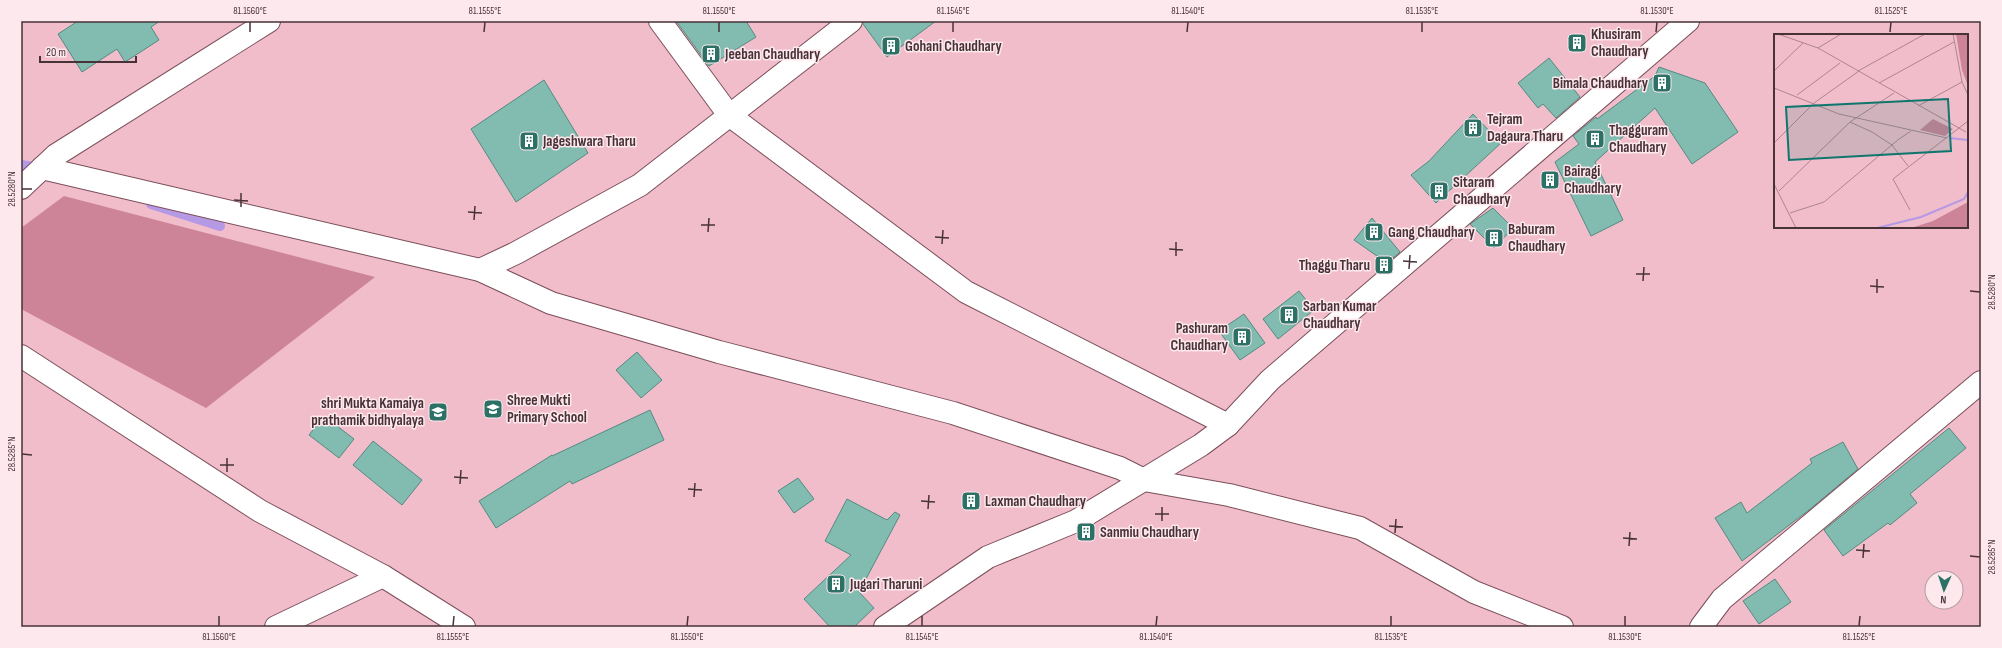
<svg xmlns="http://www.w3.org/2000/svg" width="2002" height="648" font-family="'Sofia Sans Condensed',sans-serif">
  <style>
    .green { fill: #cd8499 }
    .lines { fill: none; stroke-linecap: round; stroke-linejoin: round }
    .stream { stroke: #b599e5; stroke-width: 10 }
    .building { fill: #82bbb0; stroke: #538b81 }
    .minor-casing { stroke: #7b4f5b; stroke-width: 24 }
    .minor { stroke: #fff; stroke-width: 22 }
    .ticks { fill: none; stroke: #473238; stroke-width: 1.5 }
    .labels { text-anchor: middle; stroke-width: 3; stroke-linejoin: round; paint-order: stroke }
    .poi-label { font-size: 15px; font-weight: bold; fill: #473238; stroke: #fde8ed; text-anchor: start }
    .inset-river { fill: none; stroke: #b599e5; stroke-width: 2 }
    .inset-road { fill: none; stroke: #ad8590; stroke-width: 1 }
    .view { fill: #0f766e; fill-opacity: 0.15; stroke: #0f766e; stroke-width: 2 }
    .inset-edge { fill: none; stroke: #473238; stroke-width: 2 }
    .neatline { fill: none; stroke: #473238; stroke-width: 1.5 }
    .ticks-label { font-size: 10px; text-anchor: middle; fill: #473238 }
  </style>
  <rect width="100%" height="100%" fill="#f1bdcb"/>
  <path class="green" d="M64,196L375,277L206,408L21,309V228Z"/>
  <g class="lines">
    <g class="stream">
      <path d="M21,165L41,168"/>
      <path d="M151,204L220,226"/>
    </g>
  </g>
  <g class="building">
    <path d="M78,21H160L151,27L159,40L125,62L117,49L82,72L58,34Z"/>
    <path d="M676,21H746L756,37L709,66Z"/>
    <path d="M863,21H936L887,57L863,24Z"/>
    <path d="M1549,58L1580,97L1556,118L1543,104L1538,108L1518,83Z"/>
    <path d="M1659,67L1705,83L1738,132L1692,164L1655,108L1595,162L1623,220L1591,236L1555,162L1579,144L1573,136L1596,117L1597,119L1655,76Z"/>
    <path d="M544,80L588,153L516,202L471,129Z"/>
    <path d="M1473,114L1501,143L1436,203L1411,175L1429,161Z"/>
    <path d="M1493,208L1513,228L1494,248L1470,224Z"/>
    <path d="M1372,218L1400,252L1387,263L1354,240Z"/>
    <path d="M1299,291L1314,310L1278,339L1263,319Z"/>
    <path d="M1244,314L1265,343L1240,360L1219,331Z"/>
    <path d="M637,352L662,380L641,398L616,370Z"/>
    <path d="M650,410L664,440L572,484L570,481L496,528L479,501L552,455V456Z"/>
    <path d="M324,416L354,439L339,458L309,435Z"/>
    <path d="M1949,428L1966,448L1910,494L1917,503L1890,525L1888,523L1843,556L1824,530Z"/>
    <path d="M373,441L422,480L402,505L353,465Z"/>
    <path d="M1843,442L1858,469L1809,510L1742,561L1715,518L1741,502L1747,513L1812,463L1810,459Z"/>
    <path d="M798,478L814,499L794,513L778,491Z"/>
    <path d="M847,499L887,520L895,512L900,515L859,592L874,608L854,627H830L804,599L851,555L825,541Z"/>
    <path d="M1775,579L1791,602L1759,624L1743,601Z"/>
  </g>
  <g class="lines">
    <g class="minor-casing">
      <g id="minor">
        <path d="M660,21L729,115L966,292L1228,425L1201,445L1076,521L988,557L885,627"/>
        <path d="M42,168L480,270L551,303L719,352L953,413L1120,468L1144,480L1229,495L1360,528L1474,592L1562,627"/>
        <path d="M21,188L56,155L269,21"/>
        <path d="M480,270L516,253L640,185L851,21"/>
        <path d="M21,356L260,511L383,576L464,627"/>
        <path d="M1228,425L1270,380L1688,21"/>
        <path d="M276,627L383,576"/>
        <path d="M1701,627L1722,599L1981,382"/>
      </g>
    </g>
    <use href="#minor" class="minor"/>
  </g>
  <path class="ticks" d="M250,32V22M484,32L485,22M719,32V22M953,32V22M1187,32L1188,22M1422,32V22M1656,32L1657,22M1890,32L1891,22M22,189H32M234,200L248,201M241,207V193M468,212L482,213M474,220L475,206M701,225H715M708,232L709,218M935,237L949,238M942,244L943,230M1169,249L1183,250M1176,256V242M1403,261L1417,262M1409,269L1410,255M1636,274H1650M1643,281L1644,267M1870,286L1884,287M1970,291L1980,292M1877,293V279M22,454L32,455M220,465H234M227,472V458M454,477L468,478M460,484L461,470M688,489L702,490M694,497L695,483M921,501L935,502M928,509L929,495M1155,514H1169M1162,521V507M1389,526L1403,527M1395,533L1396,519M1623,538L1637,539M1629,546L1630,532M1856,550L1870,551M1970,556L1980,557M1863,558L1864,544M219,626V616M453,626L454,616M687,626L688,616M922,626V616M1156,626L1157,616M1391,626V616M1625,626V616M1859,626L1860,616"/>
  <defs>
    <g id="building-square" transform="scale(1)"><rect x="-9" y="-9" width="18" height="18" rx="4" fill="#2b7165" stroke="#fde8ed"/><path d="M-4-6H4V6H1V3H-1V6H-4ZM-2.5-4.3h1.7v1.8h-1.7ZM.8-4.3h1.7v1.8H.8ZM-2.5-1h1.7V.8h-1.7ZM.8-1h1.7V.8H.8Z" fill="#fff"/></g>
    <g id="school-square" transform="scale(1)"><rect x="-9" y="-9" width="18" height="18" rx="4" fill="#2b7165" stroke="#fde8ed"/><path d="M0-5L7-2L0 1L-7-2ZM-4 1L0 2.5L4 1V4Q0 6-4 4Z" fill="#fff"/></g>
  </defs>
  <g fill-rule="evenodd">
    <use href="#building-square" x="1577" y="43"/>
    <use href="#building-square" x="891" y="46"/>
    <use href="#building-square" x="711" y="54"/>
    <use href="#building-square" x="1662" y="83"/>
    <use href="#building-square" x="1473" y="128"/>
    <use href="#building-square" x="1595" y="139"/>
    <use href="#building-square" x="529" y="141"/>
    <use href="#building-square" x="1550" y="180"/>
    <use href="#building-square" x="1439" y="191"/>
    <use href="#building-square" x="1374" y="232"/>
    <use href="#building-square" x="1494" y="238"/>
    <use href="#building-square" x="1384" y="265"/>
    <use href="#building-square" x="1289" y="315"/>
    <use href="#building-square" x="1242" y="337"/>
    <use href="#school-square" x="493" y="409"/>
    <use href="#school-square" x="438" y="412"/>
    <use href="#building-square" x="971" y="501"/>
    <use href="#building-square" x="1086" y="532"/>
    <use href="#building-square" x="836" y="584"/>
  </g>
  <g class="labels">
    <g class="poi-label">
      <text x="1591" y="39">Khusiram<tspan x="1591" dy="17">Chaudhary</tspan></text>
      <text x="905" y="51">Gohani Chaudhary</text>
      <text x="725" y="59">Jeeban Chaudhary</text>
      <text x="1648" y="88" text-anchor="end">Bimala Chaudhary</text>
      <text x="1487" y="124">Tejram<tspan x="1487" dy="17">Dagaura Tharu</tspan></text>
      <text x="1609" y="135">Thagguram<tspan x="1609" dy="17">Chaudhary</tspan></text>
      <text x="543" y="146">Jageshwara Tharu</text>
      <text x="1564" y="176">Bairagi<tspan x="1564" dy="17">Chaudhary</tspan></text>
      <text x="1453" y="187">Sitaram<tspan x="1453" dy="17">Chaudhary</tspan></text>
      <text x="1508" y="234">Baburam<tspan x="1508" dy="17">Chaudhary</tspan></text>
      <text x="1388" y="237">Gang Chaudhary</text>
      <text x="1370" y="270" text-anchor="end">Thaggu Tharu</text>
      <text x="1303" y="311">Sarban Kumar<tspan x="1303" dy="17">Chaudhary</tspan></text>
      <text x="1228" y="333" text-anchor="end">Pashuram<tspan x="1228" dy="17">Chaudhary</tspan></text>
      <text x="507" y="405">Shree Mukti<tspan x="507" dy="17">Primary School</tspan></text>
      <text x="424" y="408" text-anchor="end">shri Mukta Kamaiya<tspan x="424" dy="17">prathamik bidhyalaya</tspan></text>
      <text x="985" y="506">Laxman Chaudhary</text>
      <text x="1100" y="537">Sanmiu Chaudhary</text>
      <text x="850" y="589">Jugari Tharuni</text>
    </g>
  </g>
  <g transform="translate(1774 34)">
    <rect width="194" height="194" fill="#f1bdcb"/>
    <path d="M182,0H194V52L188,36ZM159,85L179,95L171,102L146,96ZM194,168V194H137L159,187Z" fill="#cd8499"/>
    <path class="inset-river" d="M175,104L194,106M103,194L147,183L190,165L194,158"/>
    <path class="inset-road" d="M4,0L44,14L192,98M179,0L188,48L194,61M44,14L67,0M0,37L29,9M84,37L151,0M105,49L180,8M0,54L65,80L173,104M120,59L76,88L98,98L118,111L134,132M23,61L66,29M144,72L188,48M0,109L40,69L85,37M0,150L22,194M5,157L76,88M136,176L119,145L194,87M16,179L50,168L125,105L137,97"/>
    <path class="view" d="M174,65L177,117L15,126L12,73Z"/>
    <rect width="194" height="194" class="inset-edge"/>
  </g>
  <rect width="2002" height="648" fill="none" stroke="#fde8ed" stroke-width="44"/>
  <g transform="translate(1944 590) rotate(183)"><circle r="19" fill="#fde8ed" stroke="#b49fa5"/>
  <path d="M0-3L7 15L0 10L-7 15Z" fill="#2b7165"/>
  <text y="-6" font-size="11" font-weight="bold" text-anchor="middle" fill="#473238">N</text>
  </g>
  <path d="M40 56v6h96v-6" fill="none" stroke="#473238" stroke-width="2"/>
  <text x="46" y="56" font-size="12" fill="#473238" stroke="#fde8ed" stroke-width="3" paint-order="stroke">20 m</text>
  <rect x="22" y="22" width="1958" height="604" class="neatline"/>
  <g class="ticks-label">
    <text x="250" y="14">81.1560°E</text>
    <text x="485" y="14">81.1555°E</text>
    <text x="719" y="14">81.1550°E</text>
    <text x="953" y="14">81.1545°E</text>
    <text x="1188" y="14">81.1540°E</text>
    <text x="1422" y="14">81.1535°E</text>
    <text x="1657" y="14">81.1530°E</text>
    <text x="1891" y="14">81.1525°E</text>
    <text transform="translate(11 189) rotate(-90)" y="4">28.5280°N</text>
    <text transform="translate(1991 292) rotate(-90)" y="4">28.5280°N</text>
    <text transform="translate(11 454) rotate(-90)" y="4">28.5285°N</text>
    <text transform="translate(1991 557) rotate(-90)" y="4">28.5285°N</text>
    <text x="219" y="640">81.1560°E</text>
    <text x="453" y="640">81.1555°E</text>
    <text x="687" y="640">81.1550°E</text>
    <text x="922" y="640">81.1545°E</text>
    <text x="1156" y="640">81.1540°E</text>
    <text x="1391" y="640">81.1535°E</text>
    <text x="1625" y="640">81.1530°E</text>
    <text x="1859" y="640">81.1525°E</text>
  </g>
</svg>
